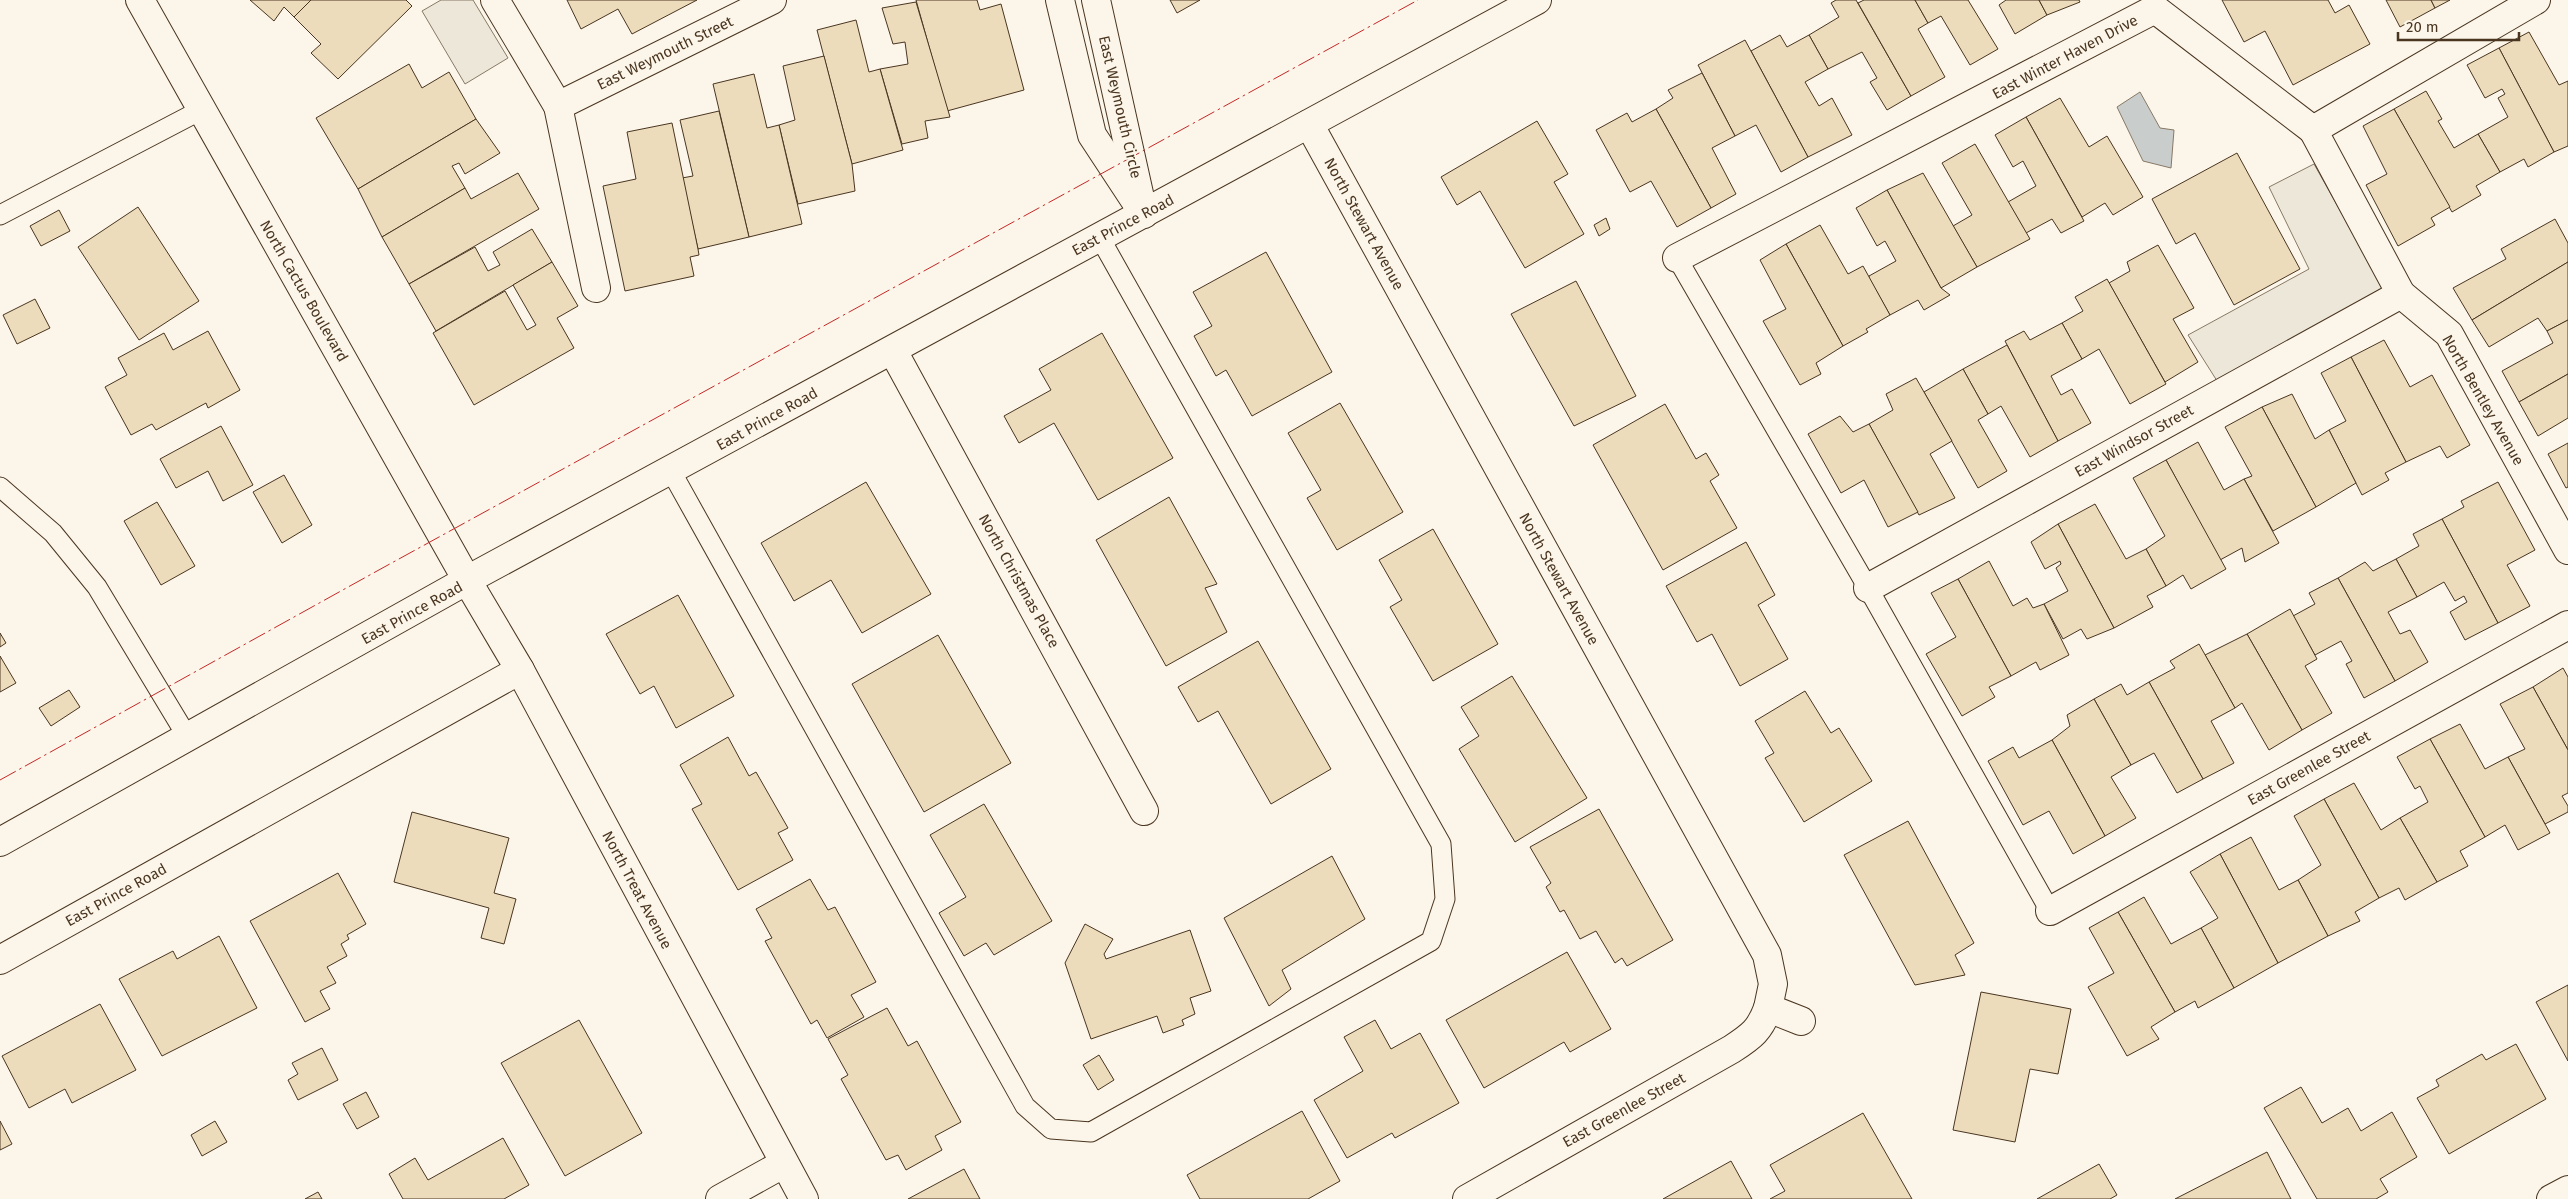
<svg xmlns="http://www.w3.org/2000/svg" width="2568" height="1199" font-family="'Fira Sans',sans-serif">
  <style>
    .parking { fill: #ede7d9; stroke: #887966 }
    .water { fill: #c9cecd; stroke: #887966 }
    .building { fill: #ecdcbc; stroke: #4a3520 }
    .lines { fill: none; stroke-linecap: round; stroke-linejoin: round }
    .service-casing { stroke: #4a3520; stroke-width: 21 }
    .minor-casing { stroke: #4a3520; stroke-width: 30 }
    .secondary-casing { stroke: #4a3520; stroke-width: 30 }
    .service { stroke: #fbf6e9; stroke-width: 19 }
    .minor { stroke: #fbf6e9; stroke-width: 28 }
    .secondary { stroke: #fbf6e9; stroke-width: 28 }
    .power { stroke: #c62828; stroke-width: 1; stroke-dasharray: 18 4 2.5 4; stroke-linecap: butt }
    .labels { text-anchor: middle; stroke-width: 4; stroke-linejoin: round; paint-order: stroke }
    .street-label { font-size: 15px; fill: #4a3520; stroke: #fbf6e9 }
  </style>
  <rect width="100%" height="100%" fill="#fbf6e9"/>
  <g class="parking">
    <path d="M441,0H473L508,58L465,84L422,11Z"/>
    <path d="M2314,164L2387,294L2219,384L2188,335L2309,269L2269,187Z"/>
  </g>
  <path class="water" d="M2140,92L2160,128L2174,130L2171,168L2143,161L2117,107Z"/>
  <g class="building">
    <path d="M250,0H311L294,17L284,7L274,21Z"/>
    <path d="M311,0H406L412,6L338,79L311,53L321,44L294,17Z"/>
    <path d="M567,0H697L632,34L618,9L581,29Z"/>
    <path d="M916,0H977L980,10L1001,4L1024,90L947,111Z"/>
    <path d="M1170,0H1200L1177,13Z"/>
    <path d="M1836,0H1856L1911,96L1887,110L1870,82L1877,78L1862,52L1828,69L1809,35L1839,17L1831,3Z"/>
    <path d="M1864,0H1915L1928,23L1918,29L1945,77L1911,96L1858,3Z"/>
    <path d="M1915,0H1968L1998,49L1970,65L1941,16L1928,23Z"/>
    <path d="M2006,0H2039L2047,15L2015,34L1999,5Z"/>
    <path d="M2039,0H2079L2080,2L2047,15Z"/>
    <path d="M2222,0H2328L2335,13L2349,5L2370,44L2293,85L2265,31L2244,42Z"/>
    <path d="M2386,0H2431L2435,8L2400,27Z"/>
    <path d="M2431,0H2450L2435,8Z"/>
    <path d="M916,2L950,117L925,121L928,138L902,144L880,69L908,64L905,42L893,44L882,8Z"/>
    <path d="M856,20L869,72L880,69L903,150L852,164L817,30Z"/>
    <path d="M2529,32L2559,85L2568,81V146L2554,152L2499,48Z"/>
    <path d="M1780,35L1787,47L1809,35L1828,69L1805,82L1819,106L1832,98L1852,135L1808,157L1751,51Z"/>
    <path d="M1745,40L1808,157L1781,172L1756,125L1735,136L1698,65Z"/>
    <path d="M2499,48L2554,152L2528,167L2524,159L2500,172L2478,134L2508,117L2498,98L2505,94L2502,89L2485,98L2467,65Z"/>
    <path d="M824,56L852,164L855,191L798,204L779,125L795,120L783,66Z"/>
    <path d="M409,64L422,88L449,72L476,119L358,189L316,118Z"/>
    <path d="M1702,73L1735,136L1712,148L1736,194L1711,208L1656,109L1673,98L1668,90Z"/>
    <path d="M754,74L767,128L779,125L802,224L749,237L713,84Z"/>
    <path d="M2426,91L2442,119L2438,121L2454,148L2478,134L2500,172L2476,186L2481,195L2452,212L2394,109Z"/>
    <path d="M2060,98L2089,147L2107,136L2143,197L2113,215L2105,203L2082,217L2026,117Z"/>
    <path d="M1656,109L1711,208L1677,227L1651,181L1630,192L1596,130L1627,113L1632,122Z"/>
    <path d="M2394,109L2450,207L2431,218L2435,225L2398,246L2366,185L2387,174L2363,126Z"/>
    <path d="M719,111L749,237L698,249L682,178L693,176L680,120Z"/>
    <path d="M2026,117L2084,221L2061,233L2052,219L2026,233L2008,202L2036,186L2023,161L2013,167L1995,135Z"/>
    <path d="M476,119L500,153L465,174L459,163L452,166L465,188L382,237L358,189Z"/>
    <path d="M1537,121L1568,174L1554,182L1584,234L1525,268L1480,191L1457,205L1441,177Z"/>
    <path d="M672,123L698,249L699,255L690,257L694,276L625,291L603,186L636,179L627,132Z"/>
    <path d="M1975,144L2030,239L1977,267L1953,226L1972,215L1942,163Z"/>
    <path d="M2237,153L2300,269L2234,305L2195,233L2176,244L2152,199Z"/>
    <path d="M518,173L539,209L409,284L382,237L465,188L471,199Z"/>
    <path d="M1923,173L1977,267L1941,288L1887,190Z"/>
    <path d="M1887,190L1941,288L1950,295L1924,310L1918,300L1890,315L1869,278V276L1896,261L1885,241L1877,246L1856,208Z"/>
    <path d="M138,207L199,301L139,340L78,247Z"/>
    <path d="M59,210L70,231L41,246L30,226Z"/>
    <path d="M1606,218L1610,229L1599,236L1594,225Z"/>
    <path d="M2555,219L2568,243V262L2472,320L2453,288L2506,259L2501,249Z"/>
    <path d="M1820,225L1848,274L1863,266L1890,315L1866,329L1868,332L1843,346L1786,244Z"/>
    <path d="M532,229L552,262L436,331L409,284L475,247L488,271L500,265L493,252Z"/>
    <path d="M1786,244L1843,346L1816,363L1821,374L1800,385L1763,321L1786,309L1760,260Z"/>
    <path d="M2158,245L2194,308L2173,319L2198,362L2165,382L2109,283L2130,271L2127,262Z"/>
    <path d="M1266,252L1332,372L1252,416L1226,370L1216,376L1194,336L1212,326L1193,292Z"/>
    <path d="M552,262L578,306L557,318L574,348L474,405L433,333L505,291L527,330L536,325L513,285Z"/>
    <path d="M2568,262V320L2547,331L2538,318L2489,347L2472,320Z"/>
    <path d="M2107,279L2166,384L2130,404L2099,349L2082,359L2062,323L2083,311L2075,297Z"/>
    <path d="M1576,281L1636,396L1574,426L1511,314Z"/>
    <path d="M35,299L50,328L17,344L3,315Z"/>
    <path d="M2568,320V374L2519,402L2502,371L2553,343L2547,331Z"/>
    <path d="M2062,323L2082,359L2051,376L2061,395L2072,389L2091,423L2058,441L2005,341L2024,331L2030,340Z"/>
    <path d="M208,331L240,390L208,408L206,403L156,430L152,424L131,435L105,387L127,375L118,358L164,333L173,350Z"/>
    <path d="M1102,333L1173,458L1098,500L1054,423L1019,443L1004,416L1051,390L1039,369Z"/>
    <path d="M2384,340L2410,387L2432,375L2470,445L2447,458L2440,446L2406,462L2351,357Z"/>
    <path d="M2007,345L2058,441L2030,457L2001,406L1988,414L1963,369Z"/>
    <path d="M2351,357L2406,462L2385,473L2389,480L2362,495L2329,430L2346,421L2321,373Z"/>
    <path d="M1963,369L1988,414L1978,420L2007,471L1978,488L1924,392Z"/>
    <path d="M2568,374V418L2538,436L2519,402Z"/>
    <path d="M1916,378L1952,441L1930,454L1955,498L1919,515L1869,424L1893,410L1886,394Z"/>
    <path d="M2292,394L2315,439L2329,430L2356,483L2316,507L2262,407Z"/>
    <path d="M1340,403L1403,512L1337,550L1307,498L1321,490L1288,433Z"/>
    <path d="M1665,404L1696,459L1706,453L1719,475L1710,481L1737,528L1663,570L1593,445Z"/>
    <path d="M2262,407L2316,507L2273,531L2244,479L2252,476L2225,427Z"/>
    <path d="M1840,416L1853,432L1869,424L1918,512L1888,527L1864,480L1841,493L1808,434Z"/>
    <path d="M221,426L253,485L223,501L208,471L176,488L160,459Z"/>
    <path d="M2198,442L2224,490L2244,479L2279,543L2245,562L2242,548L2220,560L2166,460Z"/>
    <path d="M2568,443V487L2566,488L2548,454Z"/>
    <path d="M2166,460L2226,569L2191,589L2183,575L2166,586L2146,549L2165,536L2133,478Z"/>
    <path d="M284,475L312,525L282,543L253,492Z"/>
    <path d="M866,482L931,594L862,633L831,580L794,601L761,543Z"/>
    <path d="M2498,482L2535,550L2507,565L2530,606L2498,623L2442,519L2464,507L2461,501Z"/>
    <path d="M1169,497L1217,584L1205,588L1227,632L1166,666L1096,540Z"/>
    <path d="M157,502L195,566L161,585L124,521Z"/>
    <path d="M2095,504L2126,559L2146,549L2166,586L2147,596L2153,607L2114,628L2058,524Z"/>
    <path d="M2442,519L2498,623L2465,640L2450,612L2467,602L2464,596L2455,601L2444,582L2417,597L2396,559L2419,546L2413,534Z"/>
    <path d="M2058,524L2114,628L2087,639L2081,629L2063,639L2044,604L2068,591L2056,568L2061,564L2060,561L2045,569L2031,542Z"/>
    <path d="M1433,529L1498,644L1433,681L1390,607L1402,600L1379,560Z"/>
    <path d="M1746,542L1775,595L1758,605L1788,659L1740,686L1712,634L1697,642L1666,586Z"/>
    <path d="M2396,559L2417,597L2388,612L2400,634L2410,630L2428,662L2395,681L2338,578L2365,562L2373,571Z"/>
    <path d="M1989,561L2013,606L2027,598L2033,608L2044,604L2069,655L2040,670L2036,662L2011,676L1958,579Z"/>
    <path d="M2338,578L2395,681L2364,698L2346,664L2352,661L2341,641L2315,655L2293,616L2315,604L2309,593Z"/>
    <path d="M1958,579L2011,676L1989,687L1995,697L1962,716L1926,654L1956,637L1931,593Z"/>
    <path d="M678,595L734,696L676,728L654,686L640,694L606,634Z"/>
    <path d="M2290,609L2317,659L2305,666L2332,713L2302,730L2247,634Z"/>
    <path d="M0,633L6,643L0,647Z"/>
    <path d="M2247,634L2302,730L2269,750L2242,703L2235,708L2205,655Z"/>
    <path d="M938,635L1011,763L924,812L852,684Z"/>
    <path d="M1258,641L1331,769L1271,804L1218,711L1198,722L1178,687Z"/>
    <path d="M2199,644L2235,708L2211,721L2234,763L2203,779L2149,682L2175,668L2170,661Z"/>
    <path d="M0,656L16,683L0,692Z"/>
    <path d="M2563,668L2568,677V750L2533,687Z"/>
    <path d="M1512,676L1587,798L1515,842L1459,749L1479,736L1461,707Z"/>
    <path d="M2149,682L2203,779L2177,793L2154,753L2131,765L2094,699L2121,684L2127,695Z"/>
    <path d="M2533,687L2568,750V793L2562,796L2568,806V812L2545,824L2508,757L2525,749L2500,704Z"/>
    <path d="M69,690L80,707L51,726L39,708Z"/>
    <path d="M1805,691L1831,733L1839,728L1872,781L1804,822L1765,758L1774,753L1755,721Z"/>
    <path d="M2094,699L2131,765L2111,777L2136,818L2105,836L2052,740L2070,726L2067,715Z"/>
    <path d="M2460,724L2485,769L2508,757L2550,833L2518,850L2505,825L2485,837L2430,739Z"/>
    <path d="M728,737L749,776L756,772L788,828L778,833L793,860L738,890L692,809L702,804L680,765Z"/>
    <path d="M2430,739L2485,837L2460,851L2468,866L2437,882L2400,818L2428,802L2420,786L2415,789L2397,757Z"/>
    <path d="M2052,740L2105,836L2073,854L2049,811L2023,825L1988,761L2013,747L2019,758Z"/>
    <path d="M2354,783L2381,830L2400,818L2437,882L2405,900L2399,888L2379,898L2324,799Z"/>
    <path d="M2324,799L2379,898L2355,912L2360,921L2328,936L2298,880L2321,865L2294,816Z"/>
    <path d="M984,804L1052,921L994,955L986,943L964,956L939,913L966,897L930,835Z"/>
    <path d="M1599,809L1673,940L1627,966L1622,958L1615,963L1596,931L1580,939L1564,910L1560,912L1546,887L1551,883L1530,847Z"/>
    <path d="M412,812L509,838L494,893L516,899L504,944L481,938L489,908L394,882Z"/>
    <path d="M1908,821L1974,943L1955,955L1965,975L1915,985L1844,855Z"/>
    <path d="M2251,837L2279,890L2298,880L2328,936L2278,963L2220,854Z"/>
    <path d="M2220,854L2278,963L2234,988L2201,928L2218,918L2190,872Z"/>
    <path d="M1332,856L1365,919L1282,970L1291,989L1269,1006L1224,918Z"/>
    <path d="M338,873L366,924L347,935L349,939L341,944L347,956L327,967L336,983L320,991L330,1009L305,1022L250,921Z"/>
    <path d="M810,879L828,910L835,907L876,982L851,995L864,1017L827,1038L817,1020L811,1024L765,941L772,938L756,909Z"/>
    <path d="M2144,897L2171,944L2201,928L2234,988L2198,1008L2195,1001L2175,1012L2118,912Z"/>
    <path d="M2118,912L2175,1012L2151,1027L2159,1039L2127,1056L2088,987L2114,973L2089,928Z"/>
    <path d="M1085,924L1113,939L1104,954L1106,959L1190,930L1211,991L1190,998L1195,1014L1182,1020L1184,1025L1163,1033L1157,1016L1091,1039L1065,963Z"/>
    <path d="M219,936L257,1008L162,1056L119,979L173,951L177,959Z"/>
    <path d="M1567,952L1611,1029L1570,1052L1564,1042L1484,1088L1446,1020Z"/>
    <path d="M2568,985V1061L2536,1002Z"/>
    <path d="M1981,992L2071,1009L2058,1074L2030,1069L2015,1142L1953,1130Z"/>
    <path d="M100,1004L136,1070L72,1103L65,1089L29,1108L2,1056Z"/>
    <path d="M887,1008L908,1046L917,1041L961,1122L935,1136L942,1150L906,1170L898,1155L886,1160L841,1079L848,1075L828,1039Z"/>
    <path d="M579,1020L642,1133L565,1176L501,1063Z"/>
    <path d="M1375,1020L1391,1049L1420,1033L1459,1103L1395,1138L1392,1133L1347,1158L1314,1100L1363,1071L1344,1037Z"/>
    <path d="M2516,1044L2546,1099L2449,1154L2417,1098L2439,1086L2436,1080L2482,1054L2486,1060Z"/>
    <path d="M322,1048L338,1080L298,1100L288,1080L298,1074L292,1063Z"/>
    <path d="M1099,1055L1114,1080L1098,1090L1083,1065Z"/>
    <path d="M2301,1087L2322,1123L2348,1108L2361,1131L2392,1112L2417,1157L2380,1179L2388,1192L2376,1199H2317L2264,1108Z"/>
    <path d="M366,1092L379,1117L357,1129L343,1104Z"/>
    <path d="M1302,1111L1340,1181L1308,1199H1200L1187,1175Z"/>
    <path d="M1863,1113L1912,1199H1770L1785,1191L1770,1165Z"/>
    <path d="M0,1121L12,1144L0,1150Z"/>
    <path d="M215,1121L227,1142L202,1156L191,1135Z"/>
    <path d="M503,1138L529,1185L504,1199H403L389,1174L415,1158L428,1180Z"/>
    <path d="M2267,1152L2291,1199H2175Z"/>
    <path d="M1731,1161L1752,1199H1663Z"/>
    <path d="M2099,1164L2117,1195L2110,1199H2037Z"/>
    <path d="M964,1169L980,1199H908Z"/>
    <path d="M318,1192L322,1199H305Z"/>
  </g>
  <g class="lines">
    <g class="service-casing">
      <g id="service">
        <path d="M0,215L201,110"/>
        <path d="M1677,258L1868,588L2050,911"/>
        <path d="M671,471L1025,1106L1051,1129L1091,1132L1431,941L1445,899L1441,844L1100,238"/>
        <path d="M0,487L53,533L97,587L188,738"/>
      </g>
    </g>
    <g class="minor-casing">
      <g id="minor">
        <path d="M140,0L468,582L520,670L804,1199"/>
        <path d="M495,0L558,106L772,0"/>
        <path d="M1060,0L1092,135L1144,214"/>
        <path d="M1096,0L1140,198"/>
        <path d="M558,106L596,288"/>
        <path d="M1309,124L1767,955L1773,984L1768,1008L1801,1021"/>
        <path d="M2313,130L2401,294L2449,334L2568,550"/>
        <path d="M1677,258L2155,9L2313,130L2536,0"/>
        <path d="M893,351L1144,811"/>
        <path d="M1868,588L2401,294"/>
        <path d="M2050,911L2568,625"/>
        <path d="M0,960L520,670"/>
        <path d="M720,1199L783,1164"/>
        <path d="M1467,1199L1732,1049C1752,1036 1760,1030 1768,1008"/>
        <path d="M2551,1199L2568,1190"/>
      </g>
    </g>
    <g class="secondary-casing">
      <path id="secondary" d="M0,842L480,573L1537,0"/>
    </g>
    <use href="#service" class="service"/>
    <use href="#minor" class="minor"/>
    <use href="#secondary" class="secondary"/>
    <path class="power" d="M0,780L377,571L1418,0"/>
  </g>
  <g class="labels">
    <g class="street-label">
      <text transform="translate(665 53) rotate(-26)" y="5">East Weymouth Street</text>
      <text transform="translate(2065 57) rotate(-28)" y="5">East Winter Haven Drive</text>
      <text transform="translate(1120 107) rotate(77)" y="5">East Weymouth Circle</text>
      <text transform="translate(1364 224) rotate(61)" y="5">North Stewart Avenue</text>
      <text transform="translate(1123 225) rotate(-28)" y="5">East Prince Road</text>
      <text transform="translate(304 291) rotate(60)" y="5">North Cactus Boulevard</text>
      <text transform="translate(2483 400) rotate(60)" y="5">North Bentley Avenue</text>
      <text transform="translate(767 419) rotate(-29)" y="5">East Prince Road</text>
      <text transform="translate(2134 441) rotate(-29)" y="5">East Windsor Street</text>
      <text transform="translate(1559 579) rotate(61)" y="5">North Stewart Avenue</text>
      <text transform="translate(1019 581) rotate(61)" y="5">North Christmas Place</text>
      <text transform="translate(412 613) rotate(-29)" y="5">East Prince Road</text>
      <text transform="translate(2309 768) rotate(-29)" y="5">East Greenlee Street</text>
      <text transform="translate(637 890) rotate(62)" y="5">North Treat Avenue</text>
      <text transform="translate(116 895) rotate(-29)" y="5">East Prince Road</text>
      <text transform="translate(1624 1110) rotate(-29)" y="5">East Greenlee Street</text>
    </g>
  </g>
  <path d="M2398 32v8h121v-8" fill="none" stroke="#4a3520" stroke-width="2.5"/>
  <text x="2406" y="32" font-size="15" fill="#4a3520" stroke="#fbf6e9" stroke-width="4" paint-order="stroke">20 m</text>
</svg>
